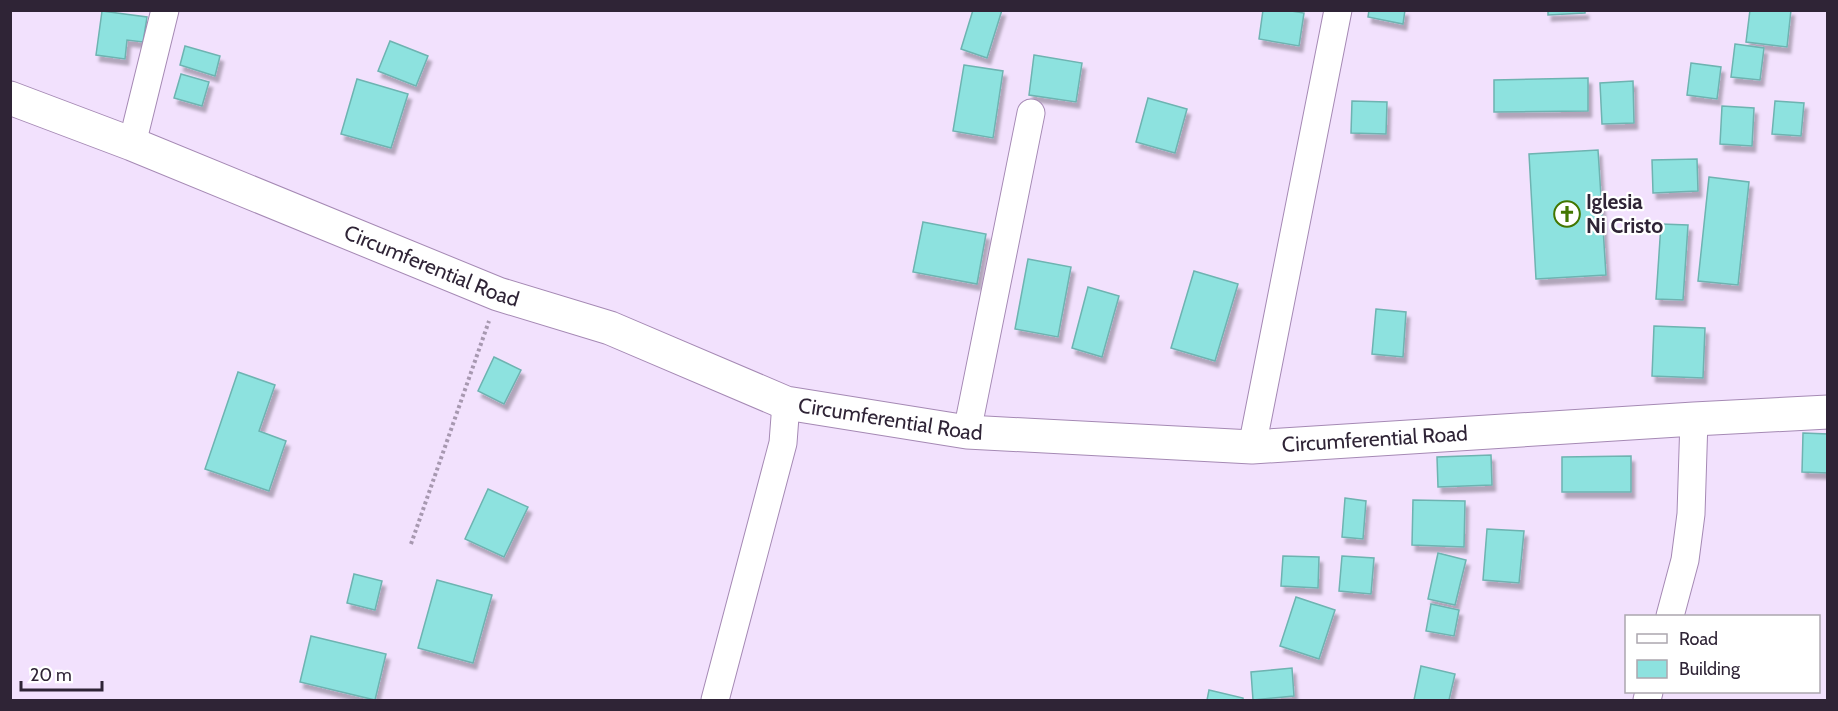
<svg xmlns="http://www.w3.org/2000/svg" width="1838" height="711" font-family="Cabin,sans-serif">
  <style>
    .building { fill: #8de2df; stroke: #6eb3b1; stroke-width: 1.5; filter: url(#shadow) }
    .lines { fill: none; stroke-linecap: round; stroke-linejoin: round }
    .minor-casing { stroke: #a589b4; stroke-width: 29 }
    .secondary-casing { stroke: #a589b4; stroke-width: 35 }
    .path { stroke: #a798b0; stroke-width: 4; stroke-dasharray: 3 3; stroke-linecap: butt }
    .minor { stroke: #fff; stroke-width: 27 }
    .secondary { stroke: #fff; stroke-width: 33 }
    .labels { text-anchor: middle; stroke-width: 4.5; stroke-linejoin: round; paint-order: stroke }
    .poi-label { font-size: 21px; font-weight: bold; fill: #2f2436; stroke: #fff; text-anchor: start }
    .street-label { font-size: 21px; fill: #2f2436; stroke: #fff }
  </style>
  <defs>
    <filter id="shadow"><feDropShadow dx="3.5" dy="6" stdDeviation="1.5" flood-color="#0004"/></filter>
  </defs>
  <rect width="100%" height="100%" fill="#f2e1fd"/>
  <g class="building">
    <path d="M973,10H1002L987,58L961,49Z"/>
    <path d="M1263,10H1285L1304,13L1299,46L1259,39Z"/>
    <path d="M1369,10H1405L1403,24L1368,17Z"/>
    <path d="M1548,10H1585V13L1548,15Z"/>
    <path d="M1750,10H1791L1787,47L1746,42Z"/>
    <path d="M102,11L147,17L143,42L127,40L125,59L96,55Z"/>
    <path d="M390,41L428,56L416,86L378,71Z"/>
    <path d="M1735,44L1764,48L1760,80L1731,77Z"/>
    <path d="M185,46L220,56L215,76L180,65Z"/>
    <path d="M1034,55L1082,63L1076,102L1029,95Z"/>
    <path d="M1691,63L1721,67L1717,99L1687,95Z"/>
    <path d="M964,65L1003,71L993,138L953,131Z"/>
    <path d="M181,74L209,82L202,106L174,98Z"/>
    <path d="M1588,78V111L1494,112V80Z"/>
    <path d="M357,79L408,94L391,148L341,134Z"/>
    <path d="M1633,81L1634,123L1602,124L1600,83Z"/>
    <path d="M1148,98L1187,109L1175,153L1136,142Z"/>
    <path d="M1352,101L1387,102L1386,134L1351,133Z"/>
    <path d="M1775,101L1804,103L1801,136L1772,134Z"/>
    <path d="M1722,106L1754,108L1752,146L1720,144Z"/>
    <path d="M1598,150L1606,275L1536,279L1529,154Z"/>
    <path d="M1697,159L1698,191L1653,193L1652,160Z"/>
    <path d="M1709,177L1749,182L1738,285L1698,281Z"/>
    <path d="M923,222L986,234L977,284L913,272Z"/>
    <path d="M1661,224L1688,225L1683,300L1656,299Z"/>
    <path d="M1028,259L1071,267L1058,337L1015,329Z"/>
    <path d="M1194,271L1238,284L1215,361L1171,348Z"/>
    <path d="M1088,287L1119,296L1102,357L1072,348Z"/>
    <path d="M1376,309L1406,312L1403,357L1372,354Z"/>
    <path d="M1654,326L1705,328L1703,378L1652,376Z"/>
    <path d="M494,357L521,370L504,404L478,391Z"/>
    <path d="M238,372L275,385L259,431L286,441L269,491L205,469Z"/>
    <path d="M1803,433L1828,434V473L1802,472Z"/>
    <path d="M1491,455L1492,485L1438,487L1437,457Z"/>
    <path d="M1631,456V492H1562V457Z"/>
    <path d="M488,489L528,507L504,557L465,539Z"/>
    <path d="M1345,498L1366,501L1363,539L1342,537Z"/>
    <path d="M1413,500L1465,501L1464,547L1412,545Z"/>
    <path d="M1487,529L1524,531L1519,583L1483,580Z"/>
    <path d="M1438,553L1466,560L1455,605L1428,599Z"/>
    <path d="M1283,556L1319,557L1318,588L1281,586Z"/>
    <path d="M1342,556L1374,558L1371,594L1339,591Z"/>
    <path d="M354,574L382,581L375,610L347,603Z"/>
    <path d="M437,580L492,595L473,663L418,648Z"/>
    <path d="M1296,597L1335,610L1319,659L1280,646Z"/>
    <path d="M1431,604L1459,610L1454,636L1426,631Z"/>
    <path d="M311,636L386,654L375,700L300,682Z"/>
    <path d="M1421,666L1455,674L1449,700H1414Z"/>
    <path d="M1292,668L1294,696L1253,700L1251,672Z"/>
    <path d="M1209,690L1243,698V700H1207Z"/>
  </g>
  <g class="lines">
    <g class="minor-casing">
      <g id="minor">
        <path d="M132,144L165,10"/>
        <path d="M967,432L1031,113"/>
        <path d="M1252,447L1338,10"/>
        <path d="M1670,616L1685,560L1691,514L1694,419"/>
        <path d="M715,700L783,443L786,403"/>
        <path d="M1647,700L1649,692"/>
      </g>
    </g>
    <g class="secondary-casing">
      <g id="secondary">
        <path id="s1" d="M10,98L132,144L498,294L610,328L786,403L967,432L1252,447L1694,419L1828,412"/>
      </g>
    </g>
    <path class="path" d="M411,544L489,321"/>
    <use href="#minor" class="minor"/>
    <use href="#secondary" class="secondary"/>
  </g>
  <defs>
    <g id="church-ring" transform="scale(1.35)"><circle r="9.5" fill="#fff" stroke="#427600" stroke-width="1.5"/><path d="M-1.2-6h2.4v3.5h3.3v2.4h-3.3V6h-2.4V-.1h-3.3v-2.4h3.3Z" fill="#427600"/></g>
  </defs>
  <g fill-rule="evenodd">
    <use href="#church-ring" x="1567" y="214"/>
  </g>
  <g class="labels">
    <g class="poi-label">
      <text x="1586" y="209">Iglesia<tspan x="1586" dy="24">Ni Cristo</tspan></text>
    </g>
    <g class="street-label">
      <text dy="7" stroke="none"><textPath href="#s1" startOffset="454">Circumferential Road</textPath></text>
      <text dy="7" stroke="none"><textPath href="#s1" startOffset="940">Circumferential Road</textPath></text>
      <text dy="7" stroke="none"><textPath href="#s1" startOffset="1426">Circumferential Road</textPath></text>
    </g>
  </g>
  <rect width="1838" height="711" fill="none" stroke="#2f2436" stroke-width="24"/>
  <rect x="1625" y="615" width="195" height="78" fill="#ffffff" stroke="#aca7af" stroke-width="1.5"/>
  <rect x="1637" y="634" width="30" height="9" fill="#ffffff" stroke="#aca7af" stroke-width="1.5"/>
  <text x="1679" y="645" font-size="18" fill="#2f2436">Road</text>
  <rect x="1637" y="660" width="30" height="18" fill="#8de2df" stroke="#aca7af" stroke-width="1.5"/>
  <text x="1679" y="675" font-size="18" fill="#2f2436">Building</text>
  <path d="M21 681v9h81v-9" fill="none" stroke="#2f2436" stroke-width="3"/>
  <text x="30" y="681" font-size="18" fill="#2f2436" stroke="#ffffff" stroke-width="4.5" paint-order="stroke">20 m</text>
</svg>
